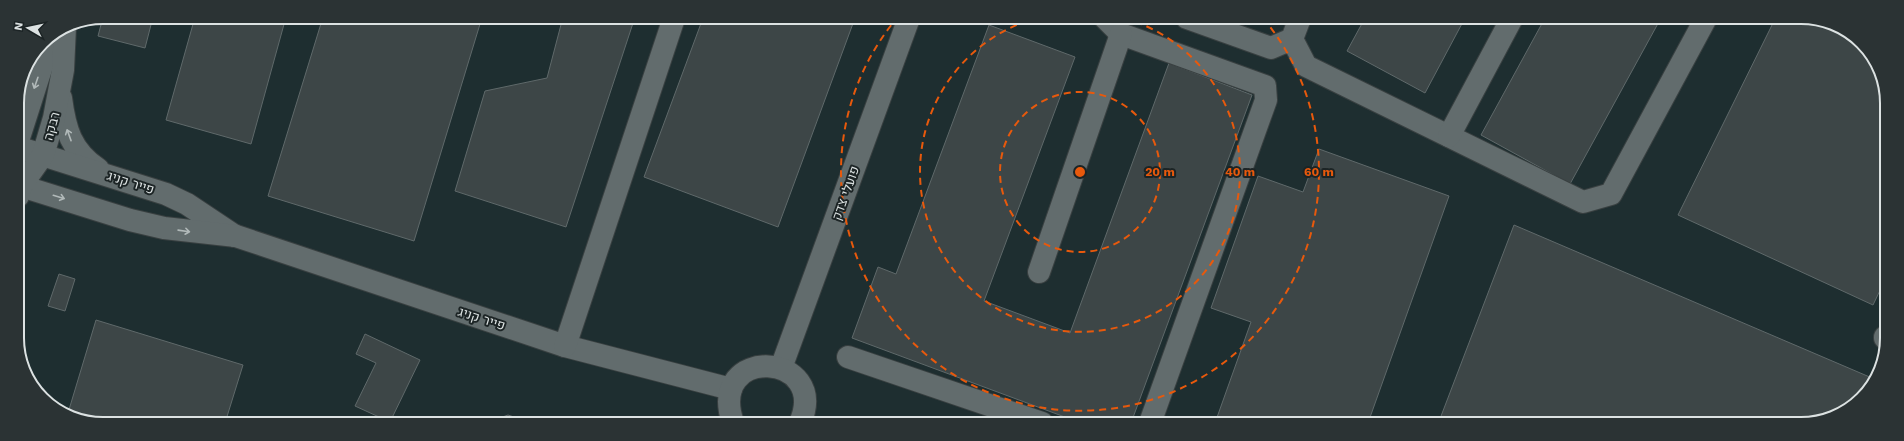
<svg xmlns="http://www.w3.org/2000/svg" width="1904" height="441" font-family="'Work Sans',Heebo,sans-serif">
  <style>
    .built { fill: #1e2e30 }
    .building { fill: #3d4647; stroke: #5f696a }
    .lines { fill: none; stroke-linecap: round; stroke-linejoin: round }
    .minor-casing { stroke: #394041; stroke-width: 24 }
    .minor { stroke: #626c6d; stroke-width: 22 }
    .oneway { stroke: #b1b9b9 }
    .ring { fill: none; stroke: #e8590c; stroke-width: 2; stroke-dasharray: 7 5 }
    .labels { text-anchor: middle; stroke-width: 4; stroke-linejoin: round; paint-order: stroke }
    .street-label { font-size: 13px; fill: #dce2e2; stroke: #1c2425 }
    .rim { fill: none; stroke: #dce2e2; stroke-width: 2 }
    .centre { fill: #e8590c; stroke: #1c2425; stroke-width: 2 }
    .ring-label { font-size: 12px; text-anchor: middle; font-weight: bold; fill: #e8590c; stroke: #1c2425; stroke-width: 4; stroke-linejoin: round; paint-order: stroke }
  </style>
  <rect width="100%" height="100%" fill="#1c2425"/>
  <path class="built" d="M103,17L1818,19L1862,42L1885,86V355L1858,403L1807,424L86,422L42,399L19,355L18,184L24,167L56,33L70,23Z"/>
  <g class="building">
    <path d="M103,17H153L145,48L98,36Z"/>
    <path d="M195,17H286L251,144L166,120Z"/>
    <path d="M323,17H457L480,24L414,241L268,196Z"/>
    <path d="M563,17H635L566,227L455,191L485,91L547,78Z"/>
    <path d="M703,18H855L778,227L644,177Z"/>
    <path d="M1258,18H1275L1273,24Z"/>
    <path d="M1365,18H1465L1425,93L1347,51Z"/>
    <path d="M1545,18H1661L1570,184L1481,135Z"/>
    <path d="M1775,19H1818L1862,42L1885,86V280L1873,305L1678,215Z"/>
    <path d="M989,25L1075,57L984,301L1070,333L1169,63L1252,95L1131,423H1081L852,338L878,267L896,274Z"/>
    <path d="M1319,149L1449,196L1368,423H1215L1251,322L1211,308L1258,176L1303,192Z"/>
    <path d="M1514,225L1872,378L1858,403L1807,424H1438Z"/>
    <path d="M59,274L75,279L65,311L48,306Z"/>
    <path d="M96,320L243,365L225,423L86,422L68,413Z"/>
    <path d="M365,334L420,360L390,422L355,406L376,363L356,354Z"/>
    <path d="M508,415L532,423H486Z"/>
  </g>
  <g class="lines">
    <g class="minor-casing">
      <g id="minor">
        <path d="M1105,18L1121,34L1265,86L1266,100L1150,423"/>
        <path d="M1187,18L1271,48L1292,39L1300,18"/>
        <path d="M1292,39L1306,66L1583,202L1611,194L1706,18"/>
        <path d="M61,98C65,129 71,151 98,169"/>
        <path d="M1449,136L1512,18"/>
        <path d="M17,144L42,66L55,33"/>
        <path d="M17,147L166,194L187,204L235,236"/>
        <path d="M18,185L130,220L164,228L236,236L565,346L731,389"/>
        <path d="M18,196L21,186L43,155L54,118L63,70L65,27"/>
        <path d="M1039,272L1121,34"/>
        <path d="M1885,337V338"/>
        <path d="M565,346L674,18"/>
        <path d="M848,357L1042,423"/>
        <path d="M781,368L909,18"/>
        <path d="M733,423C706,343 831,352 800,423"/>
      </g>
    </g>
    <use href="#minor" class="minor"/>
  </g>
  <defs><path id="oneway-shaft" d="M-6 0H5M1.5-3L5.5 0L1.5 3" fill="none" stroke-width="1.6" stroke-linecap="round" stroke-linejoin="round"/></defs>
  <g class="oneway">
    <use href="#oneway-shaft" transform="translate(36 83) rotate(109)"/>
    <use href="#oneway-shaft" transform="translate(69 135) rotate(-110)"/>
    <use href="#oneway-shaft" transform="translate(59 197) rotate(17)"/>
    <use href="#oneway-shaft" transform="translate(184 231) rotate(8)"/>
  </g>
  <g class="ring">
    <circle cx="1080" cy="172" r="80"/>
    <path d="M1124 18A160 160 0 1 1 1036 18"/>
    <path d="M1263 18A239 239 0 1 1 897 18"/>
  </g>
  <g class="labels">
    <g class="street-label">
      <text transform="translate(51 126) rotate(-75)" y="5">רבקה</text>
      <text transform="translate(131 182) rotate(18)" y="5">פייר קניג</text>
      <text transform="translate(845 193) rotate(-70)" y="5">פועלי צדק</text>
      <text transform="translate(482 318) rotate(18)" y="5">פייר קניג</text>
    </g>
  </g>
  <path d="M0 0H1904V441H0ZM103 24H1801A79 79 0 0 1 1880 103V338A79 79 0 0 1 1801 417H103A79 79 0 0 1 24 338V103A79 79 0 0 1 103 24Z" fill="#2b3334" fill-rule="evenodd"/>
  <path class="rim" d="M103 24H1801A79 79 0 0 1 1880 103V338A79 79 0 0 1 1801 417H103A79 79 0 0 1 24 338V103A79 79 0 0 1 103 24Z"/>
  <circle cx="1080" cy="172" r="6" class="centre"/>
  <g class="ring-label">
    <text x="1160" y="176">20 m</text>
    <text x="1240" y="176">40 m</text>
    <text x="1319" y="176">60 m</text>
  </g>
  <g transform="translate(28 28) rotate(279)" stroke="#1c2425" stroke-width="3" paint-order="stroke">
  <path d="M0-3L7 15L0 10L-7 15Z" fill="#dce2e2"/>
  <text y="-6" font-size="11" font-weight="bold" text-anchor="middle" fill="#dce2e2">N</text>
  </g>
</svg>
